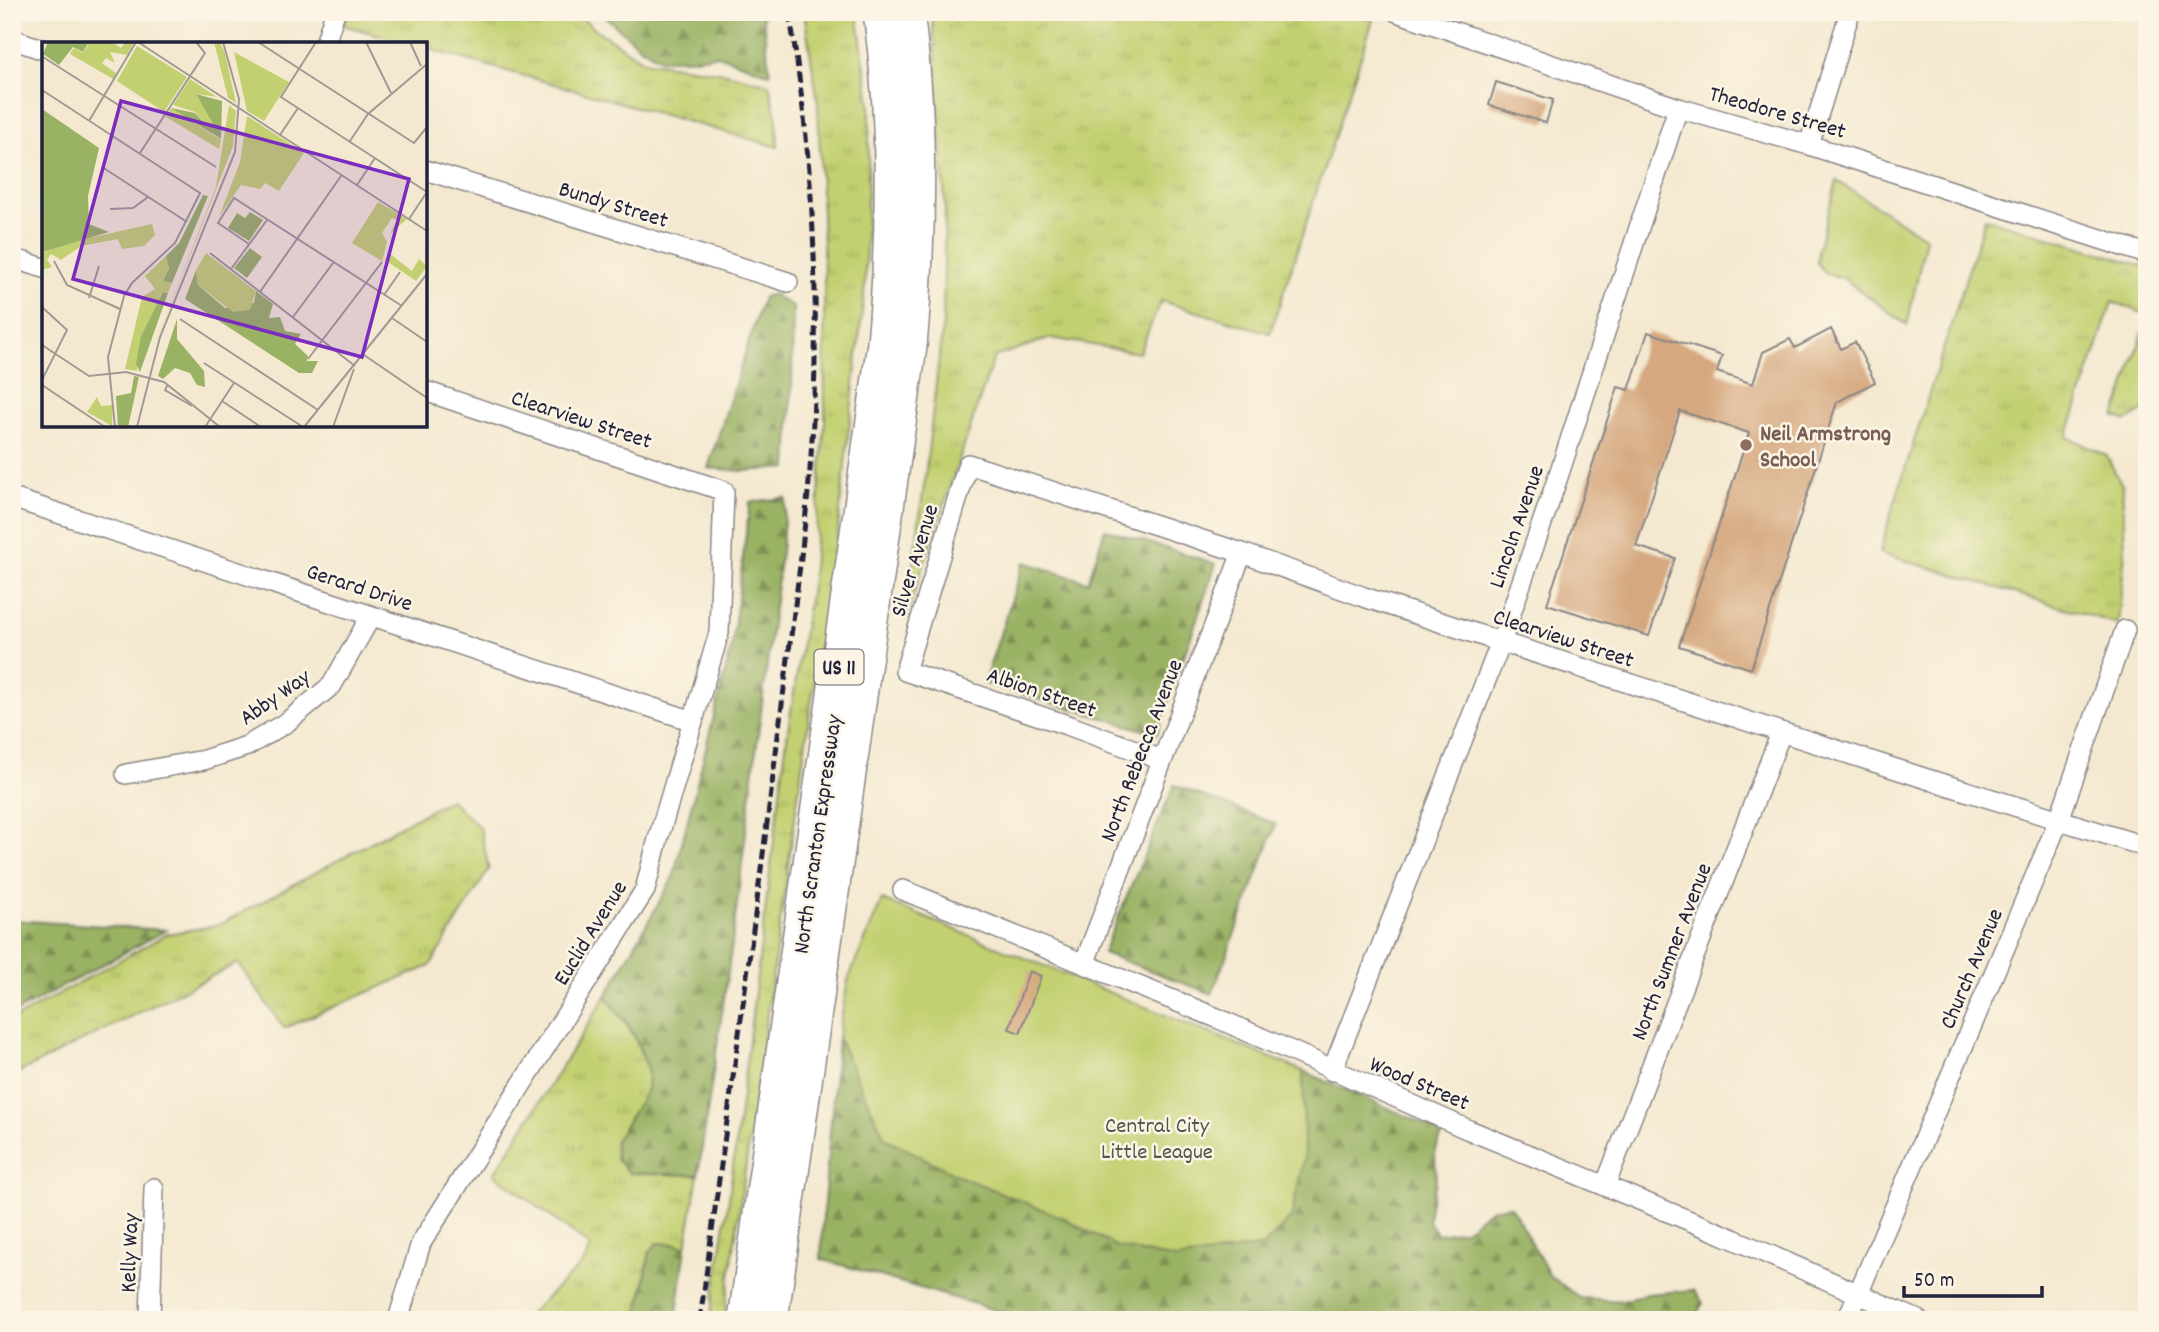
<svg xmlns="http://www.w3.org/2000/svg" width="2159" height="1332" font-family="Dekko,sans-serif">
  <style>
    .grass { fill: url(#grass-tufts); stroke: #727956; stroke-width: 2 }
    .forest { fill: url(#forest-firs); stroke: #5e6a4f; stroke-width: 2 }
    .park { fill: #c3d071; stroke: #727956; stroke-width: 2 }
    .building { fill: #d5a87f }
    .lines { fill: none; stroke-linecap: round; stroke-linejoin: round }
    .minor-casing { stroke: #8b8686; stroke-width: 22 }
    .motorway-casing { stroke: #8b8686; stroke-width: 38 }
    .minor { stroke: #fff; stroke-width: 19 }
    .motorway { stroke: #fff; stroke-width: 35 }
    .rail { stroke: #22223b; stroke-width: 5; stroke-dasharray: 10 5; stroke-linecap: butt }
    .education-dot { fill: #8d6e63; stroke: #fcf5e5; stroke-width: 2.5 }
    .labels { text-anchor: middle; stroke-width: 5; stroke-linejoin: round; paint-order: stroke }
    .shield { fill: #fcf5e5; stroke: #63616e; stroke-width: 2 }
    .shield-label { font-size: 21px; font-weight: bold; fill: #22223b }
    .street-label { font-size: 23px; fill: #22223b; stroke: #fcf5e5 }
    .education-label { font-size: 23px; font-weight: bold; fill: #785e54; stroke: #fcf5e5; text-anchor: start }
    .park-label { font-size: 23px; fill: #52564b; stroke: #fcf5e5 }
    .inset-road { fill: none; stroke: #a09994; stroke-width: 2 }
    .view { fill: #7b2cbf; fill-opacity: 0.15; stroke: #7b2cbf; stroke-width: 3.5 }
    .inset-edge { fill: none; stroke: #22223b; stroke-width: 3.5 }
  </style>
  <defs>
    <pattern id="grass-tufts" width="24" height="20" patternUnits="userSpaceOnUse" patternTransform="scale(1.75)"><rect width="24" height="20" fill="#c3d071"/><path d="M3 7l-1-3M5 7V3M7 7l1-3M15 17l-1-3M17 17v-4M19 17l1-3" fill="none" stroke="#a7b263"/></pattern>
    <pattern id="forest-firs" width="22" height="20" patternUnits="userSpaceOnUse" patternTransform="scale(1.75)"><rect width="22" height="20" fill="#9ab263"/><path d="M5 1l3.5 6h-7zM16 11l3.5 6h-7z" fill="#7d9053"/></pattern>
  </defs>
  <rect width="100%" height="100%" fill="#fcf5e5"/>
  <filter id="ink" filterUnits="userSpaceOnUse"><feTurbulence type="fractalNoise" baseFrequency=".0143" numOctaves="2"/><feDisplacementMap in="SourceGraphic" scale="14" xChannelSelector="R" yChannelSelector="G"/><feConvolveMatrix kernelMatrix="1 2 1 2 8 2 1 2 1" color-interpolation-filters="sRGB"/></filter>
  <filter id="wash" filterUnits="userSpaceOnUse"><feTurbulence type="fractalNoise" baseFrequency=".00686" numOctaves="4" result="noise"/><feDisplacementMap in="SourceGraphic" scale="28" xChannelSelector="R" yChannelSelector="G"/><feGaussianBlur stdDeviation="1.57" result="paint"/><feColorMatrix in="noise" values="0 0 0 0 0 0 0 0 0 0 0 0 0 0 0 0 0 1.4 0 .05"/><feComposite in="paint" operator="in"/></filter>
  <g filter="url(#wash)">
    <rect width="100%" height="100%" fill="#f4e9d0"/>
    <g class="grass">
      <path d="M347,12H575L595,29L643,61L726,73L769,84L777,121L778,147L425,48V44H411L343,25Z"/>
      <path d="M804,12H857L870,104L865,285L836,546L812,697L730,1276L724,1320H710L729,1198L788,730L812,580L825,422L824,273L818,103Z"/>
      <path d="M932,12H1348L1373,20L1270,333L1161,301L1139,353L1051,338L994,357L905,620L924,486L943,323L945,203Z"/>
      <path d="M1985,218L2147,267V314L2112,302L2067,437L2106,455L2122,485L2125,552L2118,624L1880,553L1889,520Z"/>
      <path d="M2147,320V408L2127,421L2115,417Z"/>
      <path d="M450,799L480,828L489,869L430,966L284,1028L238,963L12,1076V1020L167,934L219,925Z"/>
      <path d="M606,996C623,1019 655,1059 647,1089C644,1101 623,1129 615,1141L629,1173L698,1175L686,1247L675,1244L650,1252L637,1320H523L585,1261L590,1246L494,1174Z"/>
    </g>
    <g class="forest">
      <path d="M600,12H762L770,74L718,55L686,59H660L640,47Z"/>
      <path d="M773,294L793,307L792,383L788,468L744,471L708,468L763,297Z"/>
      <path d="M786,498L781,552L731,951L698,1175L629,1173L616,1159L615,1141L647,1090L648,1069L632,1031L606,996L673,878L732,645L750,502Z"/>
      <path d="M1105,529L1216,564L1157,734L984,683L1024,562L1088,582Z"/>
      <path d="M1174,785L1276,824L1212,994L1103,953Z"/>
      <path d="M12,920L166,930L12,1014Z"/>
      <path d="M838,1038L886,1138L1066,1219L1117,1247L1304,1158L1303,1071L1443,1132L1435,1152L1436,1182L1430,1205L1428,1221L1438,1234L1465,1230L1490,1209L1511,1206L1550,1276L1580,1298L1623,1301L1647,1294L1694,1290L1703,1303L1693,1320H1029L821,1259L823,1214Z"/>
      <path d="M657,1243L675,1244L686,1247L676,1320H637L650,1252Z"/>
    </g>
    <g class="park">
      <path d="M1837,181L1926,238L1907,325L1843,278L1825,273L1817,263L1818,249Z"/>
      <path d="M882,900L1303,1071L1304,1158L1291,1217L1264,1246L1176,1259L1117,1247L1066,1219L959,1176L885,1138L838,1038L848,980Z"/>
    </g>
    <g id="blocks">
      <g class="building">
        <path d="M1496,82L1553,100L1546,123L1489,105Z"/>
        <path d="M1831,329L1841,349L1855,342L1875,382L1837,402L1751,669L1679,646L1749,433L1680,411L1636,546L1675,558L1649,636L1547,604L1618,387L1629,390L1648,332L1722,356L1717,372L1753,384L1763,352L1790,339L1795,348Z"/>
        <path d="M1029,971L1041,976L1020,1033L1009,1029Z"/>
      </g>
    </g>
  </g>
  <g filter="url(#ink)">
    <use href="#blocks" fill-opacity="0" stroke="#8b8686" stroke-width="2"/>
    <g class="lines">
      <g class="minor-casing">
        <g id="minor">
          <path d="M1397,12L1678,108L1809,145L2147,254"/>
          <path d="M12,39L44,50"/>
          <path d="M325,44L335,12"/>
          <path d="M1809,145L1850,12"/>
          <path d="M425,170L788,282"/>
          <path d="M12,258L44,268"/>
          <path d="M12,498L693,721"/>
          <path d="M1162,760L1070,726L905,671L968,464L1242,553L1364,597L1501,642L1924,778L2147,847"/>
          <path d="M126,774L204,760L247,746L287,722L332,685L371,616"/>
          <path d="M903,890L1217,1018L1469,1130L1722,1234L1918,1320"/>
          <path d="M1084,964L1242,553"/>
          <path d="M1332,1071L1501,642L1559,474L1678,108"/>
          <path d="M1605,1186L1781,733"/>
          <path d="M150,1320L154,1188"/>
          <path d="M398,1320L421,1243L645,890L658,839L719,633L724,491L425,391"/>
          <path d="M1847,1320L2059,820L2125,630"/>
        </g>
      </g>
      <g class="motorway-casing">
        <g id="motorway">
          <path d="M746,1320L885,343C895,232 896,123 881,12"/>
          <path d="M770,1320L909,346C919,234 921,124 906,12"/>
        </g>
      </g>
      <use href="#minor" class="minor"/>
      <use href="#motorway" class="motorway"/>
      <path class="rail" d="M700,1320C726,1125 754,931 778,736C788,655 800,574 808,493C822,338 816,166 789,12"/>
    </g>
  </g>
  <circle class="education-dot" cx="1746" cy="445" r="7"/>
  <g class="labels">
    <rect class="shield" x="814.5" y="649.5" width="49" height="35" rx="5"/>
    <g class="shield-label">
      <text x="839" y="674">US 11</text>
    </g>
    <g class="street-label">
      <text transform="translate(1778 111) rotate(16)" y="8">Theodore Street</text>
      <text transform="translate(614 203) rotate(17)" y="8">Bundy Street</text>
      <text transform="translate(582 418) rotate(18)" y="8">Clearview Street</text>
      <text transform="translate(1515 526) rotate(-71)" y="8">Lincoln Avenue</text>
      <text transform="translate(913 560) rotate(-73)" y="8">Silver Avenue</text>
      <text transform="translate(360 586) rotate(18)" y="8">Gerard Drive</text>
      <text transform="translate(1564 637) rotate(18)" y="8">Clearview Street</text>
      <text transform="translate(1042 691) rotate(19)" y="8">Albion Street</text>
      <text transform="translate(274 696) rotate(-35)" y="8">Abby Way</text>
      <text transform="translate(1140 750) rotate(-69)" y="8">North Rebecca Avenue</text>
      <text transform="translate(816 834) rotate(-82)" y="8">North Scranton Expressway</text>
      <text transform="translate(589 932) rotate(-58)" y="8">Euclid Avenue</text>
      <text transform="translate(1670 951) rotate(-69)" y="8">North Sumner Avenue</text>
      <text transform="translate(1970 968) rotate(-67)" y="8">Church Avenue</text>
      <text transform="translate(1420 1082) rotate(23)" y="8">Wood Street</text>
      <text transform="translate(128 1253) rotate(-88)" y="8">Kelly Way</text>
    </g>
    <g class="education-label">
      <text x="1760" y="440">Neil Armstrong<tspan x="1760" dy="26">School</tspan></text>
    </g>
    <g class="park-label">
      <text x="1157" y="1132">Central City<tspan x="1157" dy="26">Little League</tspan></text>
    </g>
  </g>
  <g transform="translate(42 42)">
    <rect width="385" height="385" fill="#f4e9d0"/>
    <path d="M48,0H70L79,6L83,0H92L85,13L68,10L73,21L64,16L60,21L75,32L71,37L28,12L32,6L41,11ZM172,0H178L183,11L194,61L186,56ZM192,10L247,40L222,79L205,69ZM148,37L175,55L154,52L171,82L165,84L153,70L131,63ZM187,63L194,69L191,104L102,331L174,145ZM129,66L179,98L177,107L124,75ZM205,74L262,111L237,149L223,141L218,147L199,143L177,175L198,120ZM336,160L365,177L348,192L355,178L350,176L340,191L345,200L340,219L310,201ZM110,182L113,193L102,204L80,207L76,197L39,204L19,218L9,212L5,218L10,225L0,228V211L11,204ZM347,211L370,229L377,217L385,224L374,239L343,218ZM124,214L127,225L121,239L130,241L126,251L121,250L99,294L95,329L83,327L100,255L113,247L103,234ZM55,355L59,364L71,363L70,384L45,370Z" fill="#c3d071"/>
    <path d="M6,0H47L41,10L31,5L17,23L1,12ZM154,52L180,59L179,97L129,66L153,71L165,84L171,82ZM0,67L57,106L46,154L47,182L67,190L0,210ZM161,153L166,154L130,241L121,239L127,226L124,214L137,201ZM208,170L221,178L207,199L186,186L195,171L203,176ZM208,206L220,215L205,236L192,226ZM154,228L156,243L183,266L212,261L214,249L231,262L227,276L238,275L243,289L259,292L253,302L266,314L265,319H276L270,331H257L143,257ZM121,250L126,251L98,330L94,322L99,294ZM135,277V297L162,329L163,345L155,343L148,331L133,326L121,337L116,334ZM92,334L97,335L86,385H76L74,354L89,351Z" fill="#9ab263"/>
    <path d="M95,4L145,35L122,70L75,39ZM164,211L214,249L208,268L191,270L156,243L154,228Z" fill="#c3d071"/>
    <path class="inset-road" d="M96,0L385,189M216,0L372,101L385,85M274,0L239,55L385,150M324,0L349,51M368,0L379,24M1,15L174,125M0,48L158,151L133,201L90,241L82,254L66,315L73,385M47,79L94,0M238,93L256,66M308,99L326,72L385,22M98,111L163,11L154,0M60,125L145,180M315,143L333,116M68,167L91,166L106,155M367,177L385,150M207,202L176,181L192,156L360,264M168,211L313,324M12,219L25,243L78,267M189,227L225,178M218,250L299,134M342,253L358,230M47,256L57,224M0,265L25,288L0,338M251,275L291,221M350,276L385,300M138,277L276,368M0,303L47,334L84,330L122,340L178,385M322,313L385,356M266,317L340,220M162,321L261,385M126,342L123,348L150,364M0,343L63,385M180,359L219,385M95,385L118,295L193,110L197,57L181,0M163,385L192,341M262,385L385,232M291,385L312,327"/>
    <path class="view" d="M79,59L367,137L320,315L31,237Z"/>
    <rect width="385" height="385" class="inset-edge"/>
  </g>
  <rect width="2159" height="1332" fill="none" stroke="#fcf5e5" stroke-width="42"/>
  <path d="M1904 1286v10h138v-10" fill="none" stroke="#22223b" stroke-width="3.5"/>
  <text x="1914" y="1286" font-size="21" fill="#22223b" stroke="#fcf5e5" stroke-width="5" paint-order="stroke">50 m</text>
</svg>
